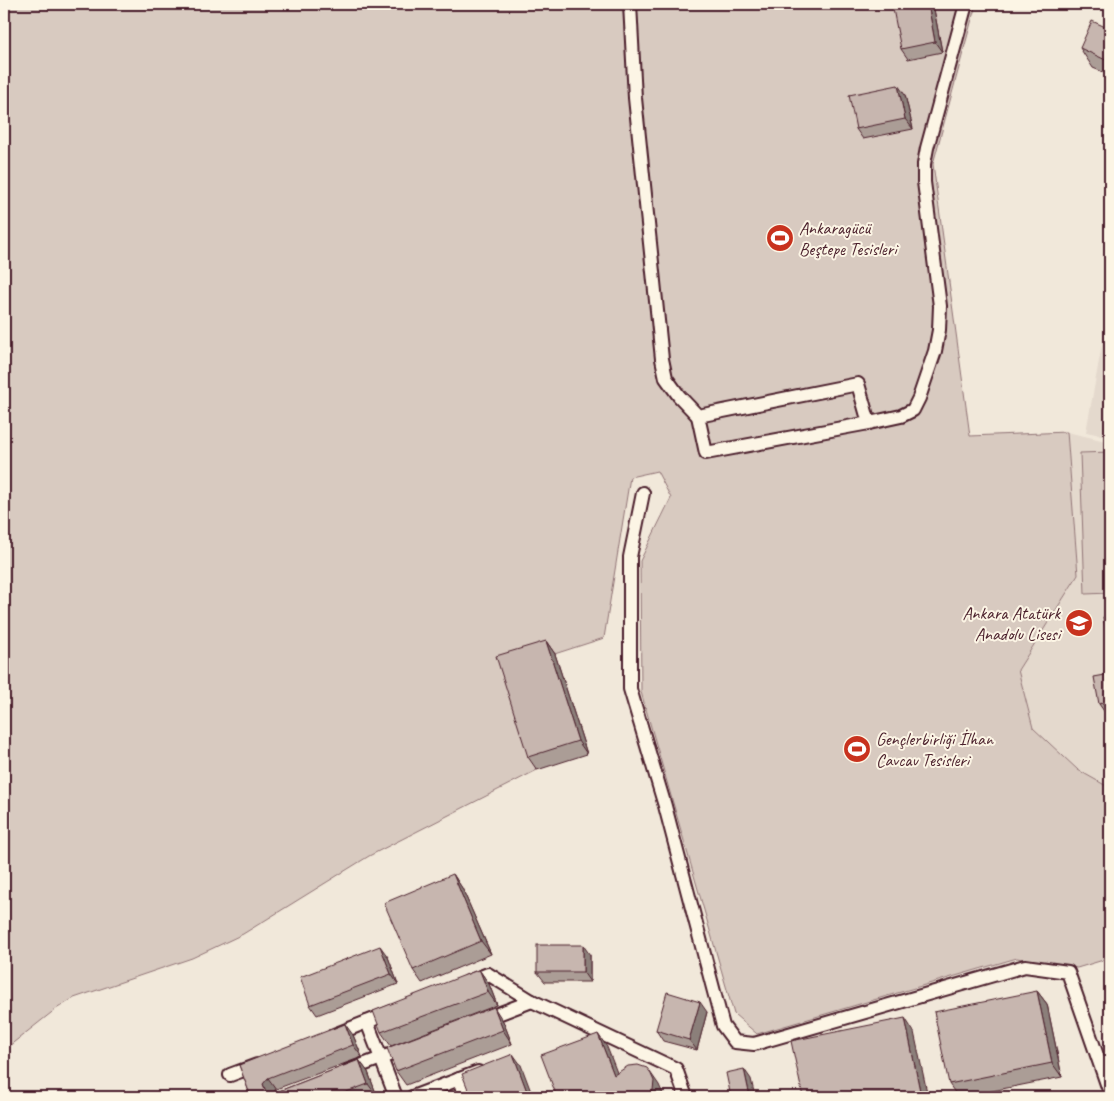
<svg xmlns="http://www.w3.org/2000/svg" width="1114" height="1101" font-family="Caveat,sans-serif">
  <style>
    .built { fill: #e4d9cd }
    .green { fill: #d8cac0; stroke: #917476 }
    .lines { fill: none; stroke-linecap: round; stroke-linejoin: round }
    .minor-casing { stroke: #4a1f2b; stroke-width: 16 }
    .minor { stroke: #fcf5e5; stroke-width: 12 }
    .wall { fill: #ab9d96; stroke: #4a1f2b }
    .shaded-wall { fill: #8b7f7a; stroke: #4a1f2b }
    .building { fill: #c7b6af; stroke: #4a1f2b }
    .labels { text-anchor: middle; stroke-width: 4; stroke-linejoin: round; paint-order: stroke }
    .poi-label { font-size: 18px; fill: #4a1f2b; stroke: #fcf5e5; text-anchor: start }
  </style>
  <rect width="100%" height="100%" fill="#f1e8da"/>
  <filter id="ink" filterUnits="userSpaceOnUse"><feTurbulence type="fractalNoise" baseFrequency=".02" numOctaves="2"/><feDisplacementMap in="SourceGraphic" scale="10" xChannelSelector="R" yChannelSelector="G"/><feConvolveMatrix kernelMatrix="1 2 1 2 8 2 1 2 1" color-interpolation-filters="sRGB"/></filter>
  <g filter="url(#ink)">
    <g class="built">
      <path d="M1110,301V437L1086,432Z"/>
      <path d="M1067,432L1110,442V788L1078,770L1033,728L1018,670L1078,575Z"/>
    </g>
    <g class="green">
      <path d="M4,4H976L933,164L970,436L1067,432L1078,575L1018,670L1033,728L1078,770L1110,788V958L1077,968L1017,958L757,1034L734,1014L641,692L640,561L671,498L657,471L630,477L604,638L505,670L537,770L369,856L243,934L192,958L74,998L56,1009L4,1050Z"/>
      <path d="M1110,452V593L1085,594L1080,453Z"/>
    </g>
    <g class="lines">
      <g class="minor-casing">
        <g id="minor">
          <path d="M630,4L635,98L662,359L666,378L679,396L698,416"/>
          <path d="M858,384L869,423L706,453L698,416Z"/>
          <path d="M869,423L901,416L913,410L919,398L935,351L939,330L940,306L924,182V164L927,148L966,4"/>
          <path d="M643,493L630,557V689L665,806L723,1026L735,1042L754,1044L1025,966L1068,972L1108,1087L1110,1090"/>
          <path d="M468,982L488,974L532,1001L676,1069L686,1097"/>
          <path d="M482,1020L532,1001"/>
          <path d="M367,1022L396,1097"/>
          <path d="M334,1035L392,1012"/>
          <path d="M347,1071L405,1049"/>
          <path d="M230,1075L257,1065"/>
          <path d="M459,1079L465,1097"/>
          <path d="M412,1097L478,1072"/>
        </g>
      </g>
      <use href="#minor" class="minor"/>
    </g>
    <g class="wall">
      <path d="M933,4L942,52L908,59L901,49Z"/>
      <path d="M1110,29V75L1093,68L1080,48Z"/>
      <path d="M905,95L913,129L863,139L856,129Z"/>
      <path d="M1110,615V640L1107,635Z"/>
      <path d="M546,641L555,654L587,754L537,770L528,757Z"/>
      <path d="M1110,671V713L1106,714L1099,704L1105,675Z"/>
      <path d="M453,874L462,888L491,954L422,983L413,970Z"/>
      <path d="M590,955V982H545L537,972Z"/>
      <path d="M388,957L398,984L317,1015L310,1005Z"/>
      <path d="M480,971L489,984L497,1005L391,1046L381,1032Z"/>
      <path d="M1037,991L1047,1004L1062,1077L962,1097H958L949,1084Z"/>
      <path d="M707,1012L697,1050L663,1041L656,1030Z"/>
      <path d="M503,1021L512,1044L406,1085L396,1071Z"/>
      <path d="M353,1035L362,1057L276,1089L274,1093L359,1060L368,1072L377,1096L372,1097H251L239,1065Z"/>
    </g>
    <g class="shaded-wall">
      <path d="M928,4H933L942,52L935,42Z"/>
      <path d="M898,85L905,95L913,129L905,119Z"/>
      <path d="M546,641L555,654L587,754L578,741Z"/>
      <path d="M453,874L462,888L491,954L481,941Z"/>
      <path d="M583,945L590,955V982L583,972Z"/>
      <path d="M380,946L388,957L398,984L391,974Z"/>
      <path d="M480,971L489,984L497,1005L488,992Z"/>
      <path d="M1037,991L1047,1004L1062,1077L1052,1063Z"/>
      <path d="M700,1002L707,1012L697,1050L689,1040Z"/>
      <path d="M494,1007L503,1021L512,1044L503,1030Z"/>
      <path d="M905,1018L914,1032L928,1097H922L921,1096Z"/>
      <path d="M345,1024L353,1035L362,1057L353,1045Z"/>
      <path d="M598,1034L607,1047L623,1088L614,1075Z"/>
      <path d="M513,1054L521,1065L533,1097H529Z"/>
      <path d="M359,1060L368,1072L377,1096L368,1084Z"/>
      <path d="M744,1069L751,1079L755,1097H750Z"/>
      <path d="M650,1072L659,1085L663,1094V1097H648Z"/>
      <path d="M268,1078L276,1089L271,1096L266,1092L263,1084Z"/>
    </g>
    <g class="building">
      <path d="M892,4H928L935,42L901,49Z"/>
      <path d="M1092,21L1110,29V62L1080,48Z"/>
      <path d="M898,85L905,119L856,129L849,95Z"/>
      <path d="M1110,594V615L1106,595Z"/>
      <path d="M1110,615V634L1107,635L1103,617Z"/>
      <path d="M546,641L578,741L528,757L496,656Z"/>
      <path d="M1110,671V701L1099,704L1094,677L1105,675V672Z"/>
      <path d="M453,874L481,941L413,970L384,903Z"/>
      <rect x="537" y="945" width="46" height="27"/>
      <path d="M380,946L391,974L310,1005L300,977Z"/>
      <path d="M478,970L480,971L488,992L381,1032L373,1011Z"/>
      <path d="M1037,991L1052,1063L949,1084L934,1012Z"/>
      <path d="M667,992L700,1002L689,1040L656,1030Z"/>
      <path d="M494,1007L503,1030L396,1071L387,1048Z"/>
      <path d="M905,1018L921,1096L915,1097H803L791,1041Z"/>
      <path d="M345,1024L353,1045L268,1078L263,1084L266,1092L274,1093L359,1060L368,1084L333,1097H251L239,1065Z"/>
      <path d="M598,1034L614,1075L628,1066L638,1065L647,1068L650,1072L654,1081L653,1090L648,1097H557L541,1055Z"/>
      <path d="M513,1054L529,1097H471L462,1074Z"/>
      <path d="M744,1069L750,1097H731L726,1073Z"/>
    </g>
  </g>
  <defs>
    <g id="stadium-disc" transform="scale(1.4375)"><circle r="9.5" fill="#c8321e" stroke="#fcf5e5"/><path d="M0-5a6.5 5 0 1 0 0 10a6.5 5 0 1 0 0-10ZM-3.5-1.8h7v3.6h-7Z" fill="#fff"/></g>
    <g id="school-disc" transform="scale(1.4375)"><circle r="9.5" fill="#c8321e" stroke="#fcf5e5"/><path d="M0-5L7-2L0 1L-7-2ZM-4 1L0 2.5L4 1V4Q0 6-4 4Z" fill="#fff"/></g>
  </defs>
  <g fill-rule="evenodd">
    <use href="#stadium-disc" x="780" y="238"/>
    <use href="#school-disc" x="1079" y="623"/>
    <use href="#stadium-disc" x="857" y="749"/>
  </g>
  <g class="labels">
    <g class="poi-label">
      <text x="799" y="234">Ankaragücü<tspan x="799" dy="21">Beştepe Tesisleri</tspan></text>
      <text x="1060" y="619" text-anchor="end">Ankara Atatürk<tspan x="1060" dy="21">Anadolu Lisesi</tspan></text>
      <text x="876" y="745">Gençlerbirliği İlhan<tspan x="876" dy="21">Cavcav Tesisleri</tspan></text>
    </g>
  </g>
  <rect width="1114" height="1101" fill="none" stroke="#fcf5e5" stroke-width="20"/>
  <rect x="10" y="10" width="1094" height="1081" fill="none" stroke="#4a1f2b" stroke-width="2" filter="url(#ink)"/>
</svg>
